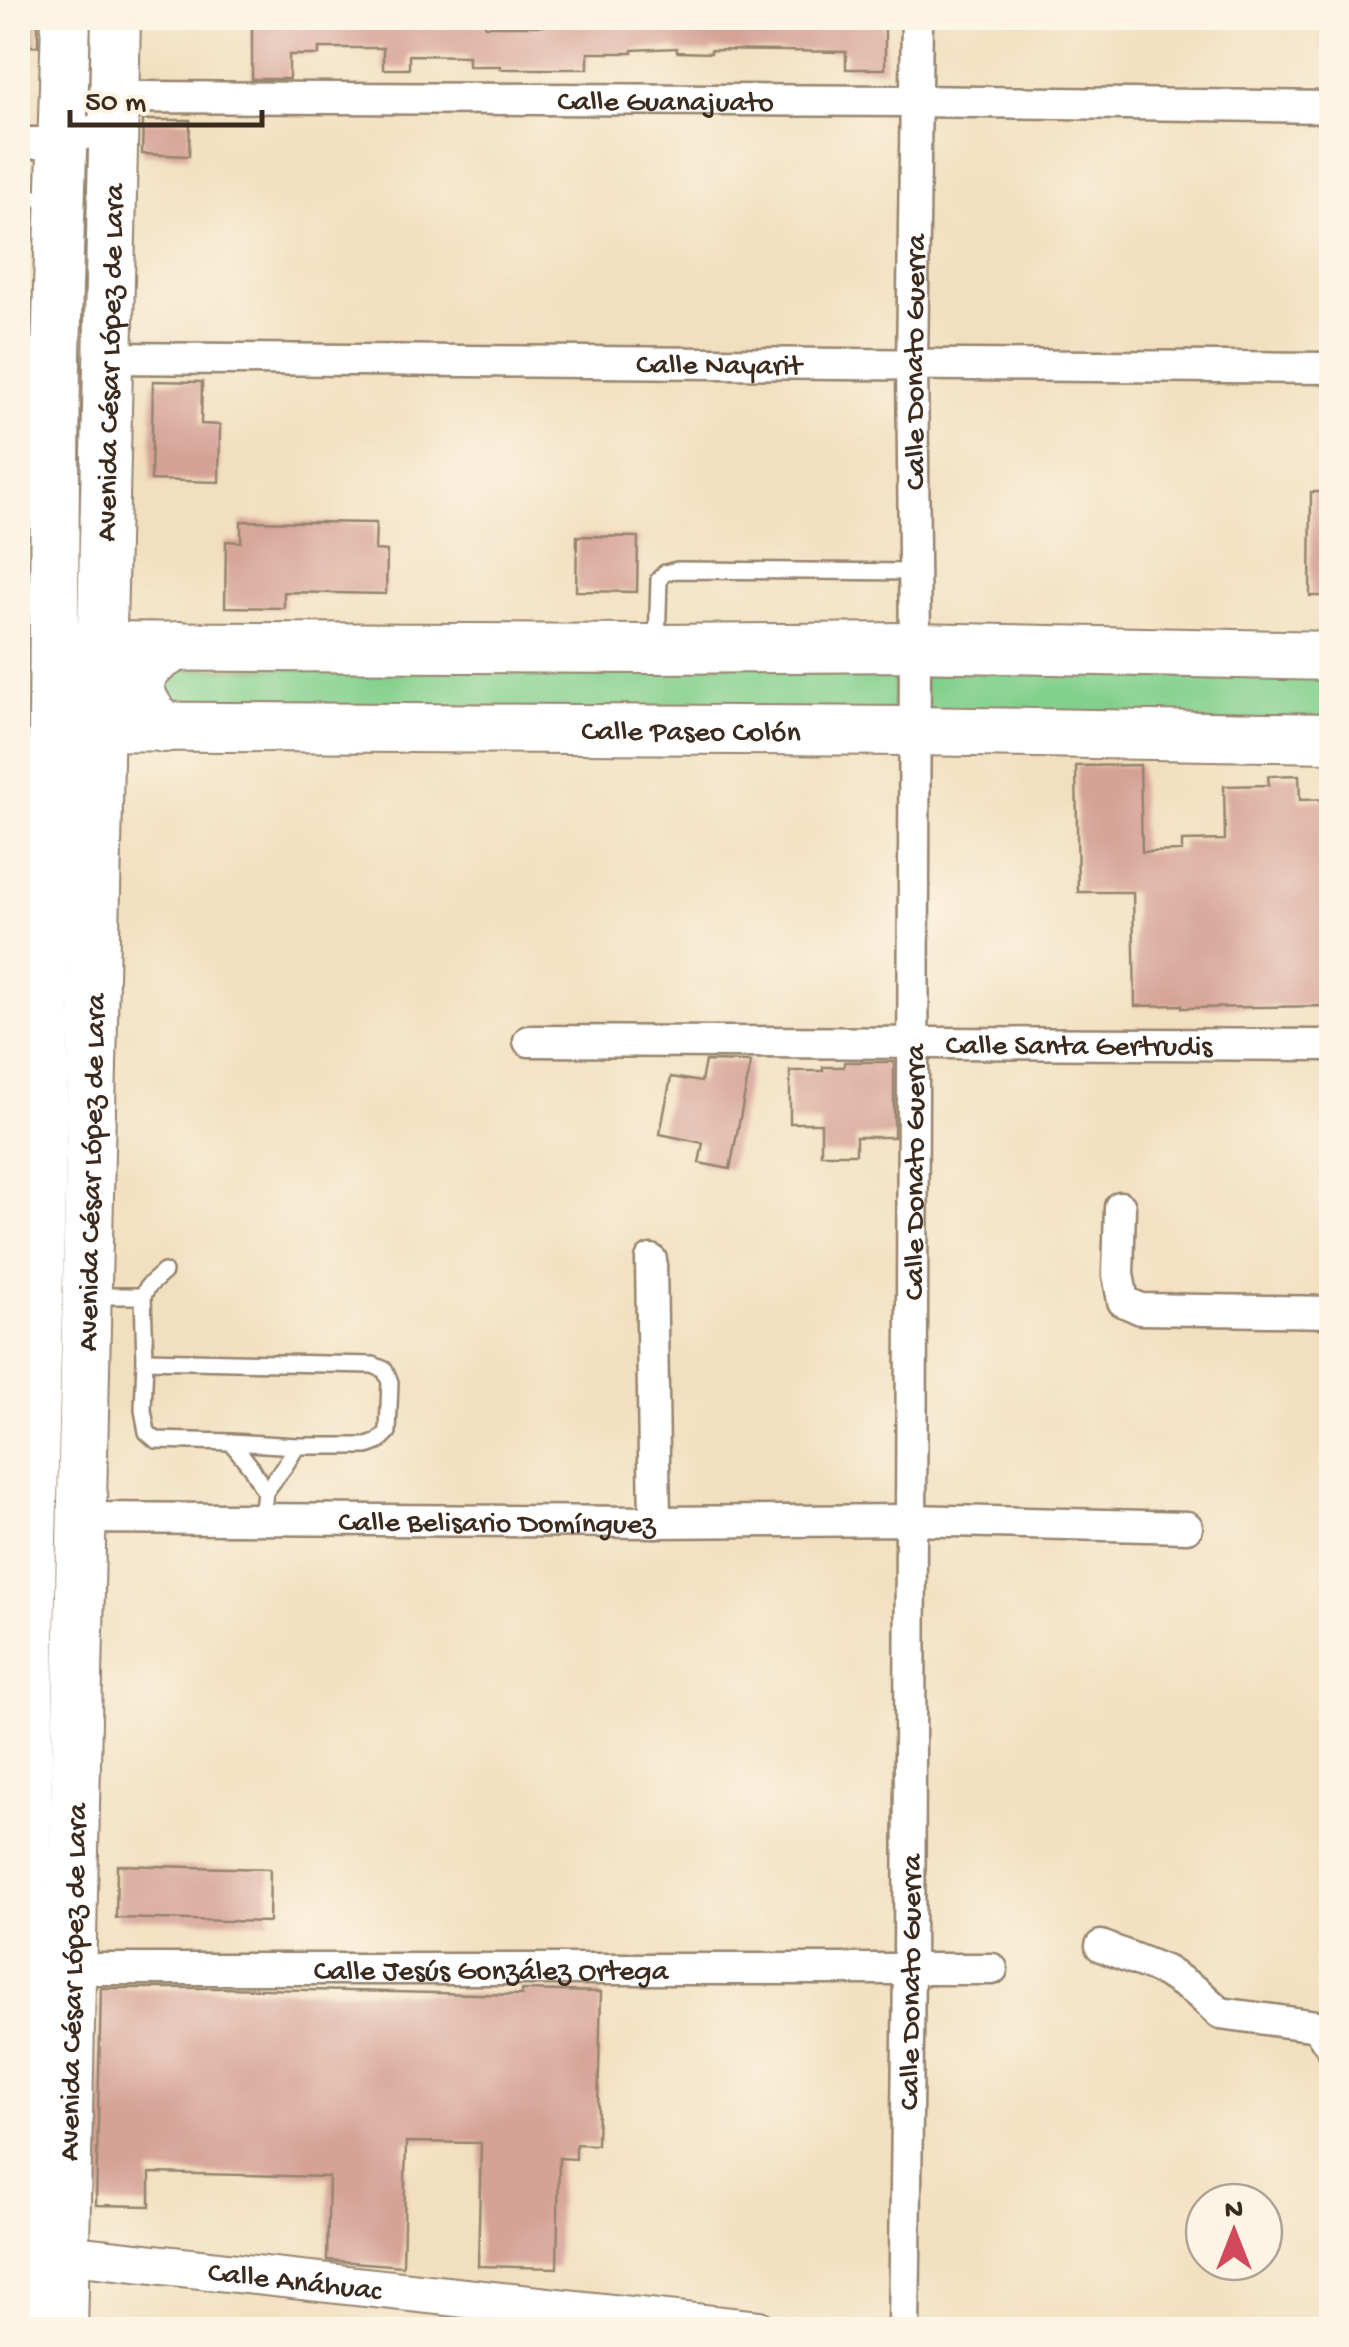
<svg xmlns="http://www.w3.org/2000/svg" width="1349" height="2347" font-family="'Gochi Hand',sans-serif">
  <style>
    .green { fill: #83d08e; stroke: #5f7d56; stroke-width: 2.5 }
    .building { fill: #d5a296 }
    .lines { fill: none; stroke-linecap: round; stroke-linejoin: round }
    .service-casing { stroke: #96846e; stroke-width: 20 }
    .minor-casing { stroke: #96846e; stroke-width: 35 }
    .tertiary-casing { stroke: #96846e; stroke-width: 42 }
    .primary-casing { stroke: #96846e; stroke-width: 52 }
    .service { stroke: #fff; stroke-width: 15 }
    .minor { stroke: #fff; stroke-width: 30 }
    .tertiary { stroke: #fff; stroke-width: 38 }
    .primary { stroke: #fff; stroke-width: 48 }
    .labels { text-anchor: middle; stroke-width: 9; stroke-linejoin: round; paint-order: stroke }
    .street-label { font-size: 30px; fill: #3b2a1e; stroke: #fcf5e5 }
  </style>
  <rect width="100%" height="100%" fill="#fcf5e5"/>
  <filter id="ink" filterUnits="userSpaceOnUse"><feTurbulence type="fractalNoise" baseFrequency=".01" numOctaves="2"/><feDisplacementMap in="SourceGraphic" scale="20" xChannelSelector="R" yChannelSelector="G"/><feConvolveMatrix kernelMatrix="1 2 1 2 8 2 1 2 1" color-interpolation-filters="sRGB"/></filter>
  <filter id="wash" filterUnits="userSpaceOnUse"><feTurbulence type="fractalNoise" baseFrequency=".0048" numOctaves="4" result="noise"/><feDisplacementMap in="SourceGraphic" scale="40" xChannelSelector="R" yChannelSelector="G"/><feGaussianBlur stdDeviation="2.25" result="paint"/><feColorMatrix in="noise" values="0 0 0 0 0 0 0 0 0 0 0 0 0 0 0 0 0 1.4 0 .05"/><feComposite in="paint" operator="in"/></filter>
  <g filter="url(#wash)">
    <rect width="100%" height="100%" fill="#f2dfbf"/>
    <g class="green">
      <path d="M896,661L895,726L156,704V669Z"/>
      <path d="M923,661L1331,669V724L922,725Z"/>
    </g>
    <g id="blocks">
      <g class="building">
        <rect x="18" y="18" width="20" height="28"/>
        <path d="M252,18H485V26H546V18H885V69H846V52L711,50V53L677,52V48L632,50V53H588V69H500V66H468V56L409,55V69H383V48H319V55H289V79H252Z"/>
        <path d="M143,120H190L189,156L142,154Z"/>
        <path d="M153,381L202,382L201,424L220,425L219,482L151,480Z"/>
        <path d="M1311,492H1332V596H1310Z"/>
        <path d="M241,521L376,523L375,550L387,551L386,594L284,592V608L225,607L226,541L241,542Z"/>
        <path d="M577,536L638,537L637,592L576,591Z"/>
        <path d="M1140,765L1142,852L1182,851V841L1225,840L1224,786L1269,785L1268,776L1299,775L1300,800L1332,799V1006L1182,1008V1005L1135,1006L1133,892H1078L1076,766Z"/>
        <path d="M705,1061L751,1062L730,1169L699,1163L703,1143L660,1134L671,1077L701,1082Z"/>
        <path d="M844,1062H894V1137H856V1154H821V1123H790V1071H823V1067H844Z"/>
        <path d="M117,1865L270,1869L269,1922L116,1918Z"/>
        <path d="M101,1988H221L522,1995V1990L601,1992L597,2145L576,2144V2159L559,2158L557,2268L478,2266L481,2143L406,2142L403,2266L327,2260L329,2177L150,2173V2206L96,2205Z"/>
      </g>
    </g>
  </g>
  <g filter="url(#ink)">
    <use href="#blocks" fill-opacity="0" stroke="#96846e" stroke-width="2.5"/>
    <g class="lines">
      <g class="service-casing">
        <g id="service">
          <path d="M18,198H53"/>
          <path d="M657,645L659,579L665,573L677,570L914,572"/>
          <path d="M164,1272L148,1286L143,1296L145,1360L143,1410L147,1432L156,1440L231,1442L251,1467L265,1492L262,1518"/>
          <path d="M91,1296H143"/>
          <path d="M145,1360L373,1365L385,1370L390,1382L388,1432L378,1442L367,1446H297L284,1467L265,1492"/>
          <path d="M231,1442L297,1446"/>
        </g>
      </g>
      <g class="minor-casing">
        <g id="minor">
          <path id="s1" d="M18,143H63L113,122L139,97L916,101L1332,107"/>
          <path d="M18,354H56"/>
          <path id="s2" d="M107,358L1332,368"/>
          <path id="s3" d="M529,1041L1332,1045"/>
          <path d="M1120,1207L1118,1274L1123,1301L1141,1309L1332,1312"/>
          <path d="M651,1260L655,1522"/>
          <path id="s4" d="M82,1518L655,1522L911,1520L1187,1527"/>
          <path d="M1101,1946L1165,1971L1197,1992L1220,2013L1317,2026L1332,2048"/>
          <path id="s5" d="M71,1969H992"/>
          <path id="s6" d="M904,2330L909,1970L915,647L912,364L917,18"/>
        </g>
      </g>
      <g class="tertiary-casing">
        <g id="tertiary">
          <path id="s7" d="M42,2241L63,2254L758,2330"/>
        </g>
      </g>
      <g class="primary-casing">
        <g id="primary">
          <path d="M70,646L657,649L915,647L1332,656"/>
          <path id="s8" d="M71,726L914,731L1332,738"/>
          <path d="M164,728C129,691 132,667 179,646"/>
          <path d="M18,2319L32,1542L53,726L56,354L66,18"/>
          <path id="s9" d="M63,2330L116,18"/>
        </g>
      </g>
      <use href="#service" class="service"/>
      <use href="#minor" class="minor"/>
      <use href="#tertiary" class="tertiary"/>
      <use href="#primary" class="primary"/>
    </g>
  </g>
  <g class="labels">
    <g class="street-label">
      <text dy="10" stroke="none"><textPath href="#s1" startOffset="662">Calle Guanajuato</textPath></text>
      <text dy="10" stroke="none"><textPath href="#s2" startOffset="612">Calle Nayarit</textPath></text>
      <text dy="10" stroke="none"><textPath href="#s9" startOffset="1968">Avenida César López de Lara</textPath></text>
      <text dy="10" stroke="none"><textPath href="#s6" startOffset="1968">Calle Donato Guerra</textPath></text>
      <text dy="10" stroke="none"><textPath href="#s8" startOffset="620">Calle Paseo Colón</textPath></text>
      <text dy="10" stroke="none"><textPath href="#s3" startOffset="550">Calle Santa Gertrudis</textPath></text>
      <text dy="10" stroke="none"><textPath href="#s6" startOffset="1158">Calle Donato Guerra</textPath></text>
      <text dy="10" stroke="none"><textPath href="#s9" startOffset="1158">Avenida César López de Lara</textPath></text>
      <text dy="10" stroke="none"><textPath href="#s4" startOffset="415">Calle Belisario Domínguez</textPath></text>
      <text dy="10" stroke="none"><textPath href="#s5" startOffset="420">Calle Jesús González Ortega</textPath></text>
      <text dy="10" stroke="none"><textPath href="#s9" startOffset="348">Avenida César López de Lara</textPath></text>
      <text dy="10" stroke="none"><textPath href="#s6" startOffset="348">Calle Donato Guerra</textPath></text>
      <text dy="10" stroke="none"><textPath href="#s7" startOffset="258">Calle Anáhuac</textPath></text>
    </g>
  </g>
  <rect width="1349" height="2347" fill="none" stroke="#fcf5e5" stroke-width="60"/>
  <g transform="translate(1234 2232)"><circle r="48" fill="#fcf5e5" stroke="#afa495" stroke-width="2.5"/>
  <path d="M0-8L18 38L0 25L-18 38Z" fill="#d1495b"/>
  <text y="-15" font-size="28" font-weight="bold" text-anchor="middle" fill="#3b2a1e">N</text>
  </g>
  <path d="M70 110v15h192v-15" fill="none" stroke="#3b2a1e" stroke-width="5"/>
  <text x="85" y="110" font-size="30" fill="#3b2a1e" stroke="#fcf5e5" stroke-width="8" paint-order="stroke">50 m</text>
</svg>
